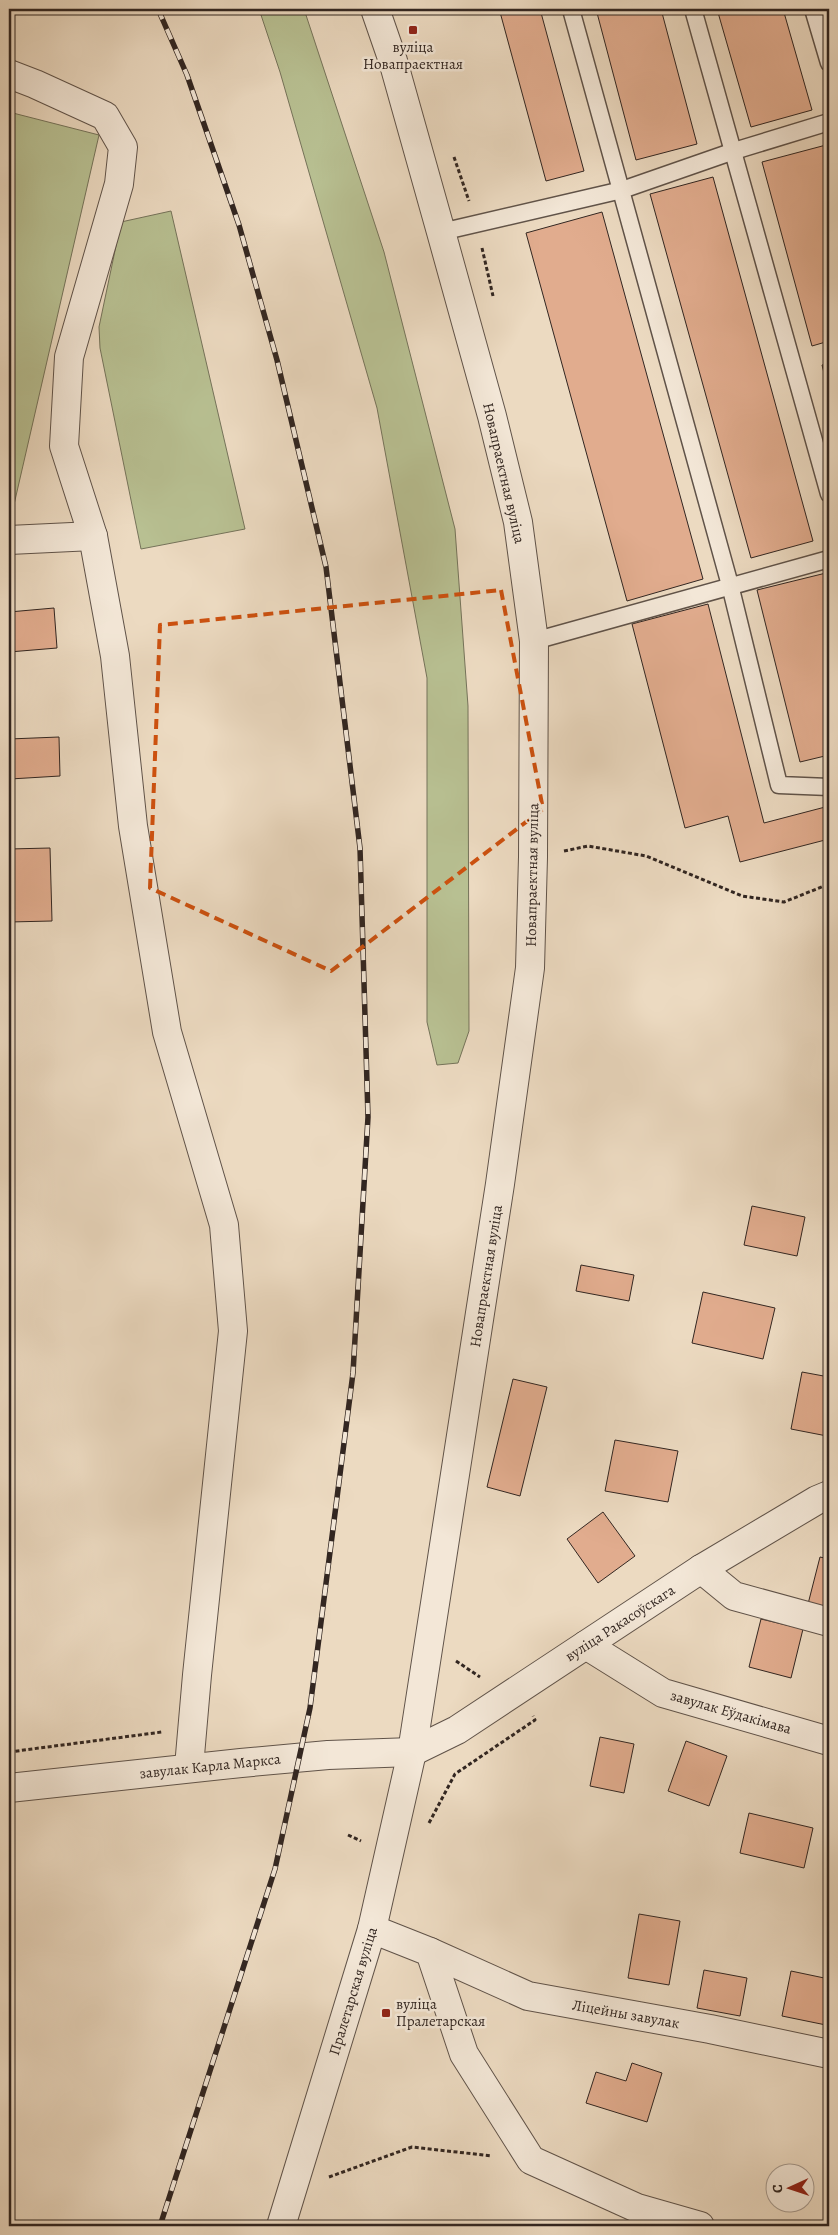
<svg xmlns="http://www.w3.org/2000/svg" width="838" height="2235" font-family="Alegreya,serif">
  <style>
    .green { fill: #b8c092; stroke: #75735a }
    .building { fill: #e1ac8e; stroke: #322621 }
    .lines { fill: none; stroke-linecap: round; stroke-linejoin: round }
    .service-casing { stroke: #605349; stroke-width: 19 }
    .minor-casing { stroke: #605349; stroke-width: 30 }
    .tertiary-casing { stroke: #605349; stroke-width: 30 }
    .path { stroke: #322621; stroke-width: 3; stroke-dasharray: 4 2.5; stroke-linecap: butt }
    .service { stroke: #f3e7d7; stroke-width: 16 }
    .minor { stroke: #f3e7d7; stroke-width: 28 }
    .tertiary { stroke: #f3e7d7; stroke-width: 28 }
    .rail-casing { stroke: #322621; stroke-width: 5.5 }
    .rail { stroke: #f3e7d7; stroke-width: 4; stroke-dasharray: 11; stroke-linecap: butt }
    .marked { fill: none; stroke: #cd510f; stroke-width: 4; stroke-dasharray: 10 6; stroke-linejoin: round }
    .poi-dot { fill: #8f2418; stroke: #f3e7d7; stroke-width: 2 }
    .labels { text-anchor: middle; stroke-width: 5; stroke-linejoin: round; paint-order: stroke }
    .poi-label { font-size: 15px; fill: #322621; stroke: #f3e7d7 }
    .street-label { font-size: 15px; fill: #322621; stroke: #f3e7d7 }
  </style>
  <rect width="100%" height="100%" fill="#ecdac1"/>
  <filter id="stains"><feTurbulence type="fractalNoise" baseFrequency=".004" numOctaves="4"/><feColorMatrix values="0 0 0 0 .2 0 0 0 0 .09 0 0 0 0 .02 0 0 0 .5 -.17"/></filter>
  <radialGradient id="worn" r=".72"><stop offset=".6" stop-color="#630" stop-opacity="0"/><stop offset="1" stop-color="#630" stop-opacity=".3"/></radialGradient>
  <g class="green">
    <path d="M259,9H304L384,252L455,529L468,706L469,1031L458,1063L437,1065L427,1022V678L377,408L280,72Z"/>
    <path d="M9,112L99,135L10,522H9Z"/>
    <path d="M171,211L245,529L141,549L100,348L99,327L121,222Z"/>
  </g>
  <g class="building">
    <path d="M511,9H540L584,171L546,181L500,12Z"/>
    <path d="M596,9H661L697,144L636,160Z"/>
    <path d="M717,9H783L812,110L751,127Z"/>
    <path d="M826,145L829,157V341L812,346L762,162Z"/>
    <path d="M713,177L813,541L751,558L650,194Z"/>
    <path d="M602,212L703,579L627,601L526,233Z"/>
    <path d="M829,364V393L822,365Z"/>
    <path d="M826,573L829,587V755L800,762L757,590Z"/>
    <path d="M708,604L764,823L829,806V839L740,862L728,816L685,828L632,624Z"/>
    <path d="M54,608L57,648L9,652V612Z"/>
    <path d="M59,737L60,776L10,779L9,739Z"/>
    <path d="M50,848L52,921L9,922V849Z"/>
    <path d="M752,1206L805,1217L797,1256L744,1245Z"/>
    <path d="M581,1265L634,1275L629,1301L576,1291Z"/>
    <path d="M703,1292L775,1308L763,1359L692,1343Z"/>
    <path d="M802,1372L829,1377V1424L827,1436L791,1429Z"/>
    <path d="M513,1379L547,1387L520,1496L487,1487Z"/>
    <path d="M615,1440L678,1451L668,1502L605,1491Z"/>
    <path d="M603,1512L635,1556L598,1583L567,1539Z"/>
    <path d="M820,1557L829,1559V1609L808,1604Z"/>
    <path d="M761,1619L803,1629L791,1678L749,1667Z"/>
    <path d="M600,1737L634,1744L624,1793L590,1786Z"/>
    <path d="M686,1741L727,1756L709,1806L668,1791Z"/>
    <path d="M749,1813L813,1828L804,1868L740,1853Z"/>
    <path d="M639,1914L680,1921L669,1985L628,1978Z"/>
    <path d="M704,1970L747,1978L740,2016L697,2008Z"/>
    <path d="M791,1971L829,1979V2009L826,2025L782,2016Z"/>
    <path d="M632,2063L662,2073L647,2122L586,2103L596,2072L626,2081Z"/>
  </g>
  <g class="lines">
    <g class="service-casing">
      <g id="service">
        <path d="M693,9L829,494"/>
        <path d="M813,9L829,63"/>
        <path d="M572,13L730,585L779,785L829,787"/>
        <path d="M441,232L622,190L734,151L829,122"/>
        <path d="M534,641L829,559"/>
      </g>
    </g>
    <g class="minor-casing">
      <g id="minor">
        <path d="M9,74L35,84L105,116L123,147L119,184L69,357L64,446L93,536L115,656L133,826L167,1032L224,1225L233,1331L197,1675L189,1767"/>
        <path d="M9,540L93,536"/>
        <path d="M701,1569L734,1596L829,1622"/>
        <path d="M586,1645L663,1693L829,1741"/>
        <path d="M372,1929L430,1952L464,2054L531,2160L637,2208L700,2226"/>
        <path d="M430,1952L528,1996L710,2029L829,2054"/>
      </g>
    </g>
    <g class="tertiary-casing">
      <g id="tertiary">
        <path d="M9,1788L241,1763L328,1755L412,1752L457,1730L701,1569L817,1500L829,1495"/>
        <path d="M281,2226L372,1929L412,1752L500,1184L530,968L533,857L534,641L518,522L492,416L441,232L393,61L375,9"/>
      </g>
    </g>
    <g class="path">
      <path d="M454,157L469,201"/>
      <path d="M482,248L493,296"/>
      <path d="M564,851L588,846L646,856L742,896L784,902L829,884"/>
      <path d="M456,1661L480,1677"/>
      <path d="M9,1752L162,1732"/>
      <path d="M429,1823L455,1774L535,1720L533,1716"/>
      <path d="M348,1835L361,1841"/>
      <path d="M329,2177L412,2147L492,2156"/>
    </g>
    <use href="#service" class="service"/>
    <use href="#minor" class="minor"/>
    <use href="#tertiary" class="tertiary"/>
    <g class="rail-casing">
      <path id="rail" d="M158,9L187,75L239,225L277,360L326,567L360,848L368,1117L353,1373L310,1708L275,1869L160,2226"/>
    </g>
    <use href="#rail" class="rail"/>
  </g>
  <path class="marked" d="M501,590L543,809L331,971L150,888L160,625Z"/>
  <g class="poi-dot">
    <rect x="408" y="25" width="10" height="10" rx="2.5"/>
    <rect x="381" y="2008" width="10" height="10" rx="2.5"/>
  </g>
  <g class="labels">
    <g class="poi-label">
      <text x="413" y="52">вуліца<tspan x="413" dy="17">Новапраектная</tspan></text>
      <text x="396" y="2009" text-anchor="start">вуліца<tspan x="396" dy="17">Пралетарская</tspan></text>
    </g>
    <g class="street-label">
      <text transform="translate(504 473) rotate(77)" y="5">Новапраектная вуліца</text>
      <text transform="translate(532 875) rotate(-89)" y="5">Новапраектная вуліца</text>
      <text transform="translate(486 1276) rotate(-81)" y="5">Новапраектная вуліца</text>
      <text transform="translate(620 1623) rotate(-33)" y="5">вуліца Ракасоўскага</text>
      <text transform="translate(731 1712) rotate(16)" y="5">завулак Еўдакімава</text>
      <text transform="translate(210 1766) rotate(-6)" y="5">завулак Карла Маркса</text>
      <text transform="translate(353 1991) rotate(-73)" y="5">Пралетарская вуліца</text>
      <text transform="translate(626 2014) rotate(10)" y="5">Ліцейны завулак</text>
    </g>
  </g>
  <rect width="838" height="2235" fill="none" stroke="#ecdac1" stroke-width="30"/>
  <rect x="10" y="10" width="818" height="2215" fill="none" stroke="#322621" stroke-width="2.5"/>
  <rect x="15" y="15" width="808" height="2205" fill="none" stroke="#322621"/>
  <g transform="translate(790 2188) rotate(267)"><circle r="24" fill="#f3e7d7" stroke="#a69a8e"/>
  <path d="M0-4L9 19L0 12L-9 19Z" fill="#8f2418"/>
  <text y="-8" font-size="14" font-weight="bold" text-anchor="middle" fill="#322621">С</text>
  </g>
  <rect width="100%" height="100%" filter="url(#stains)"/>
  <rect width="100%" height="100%" fill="url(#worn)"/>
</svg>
